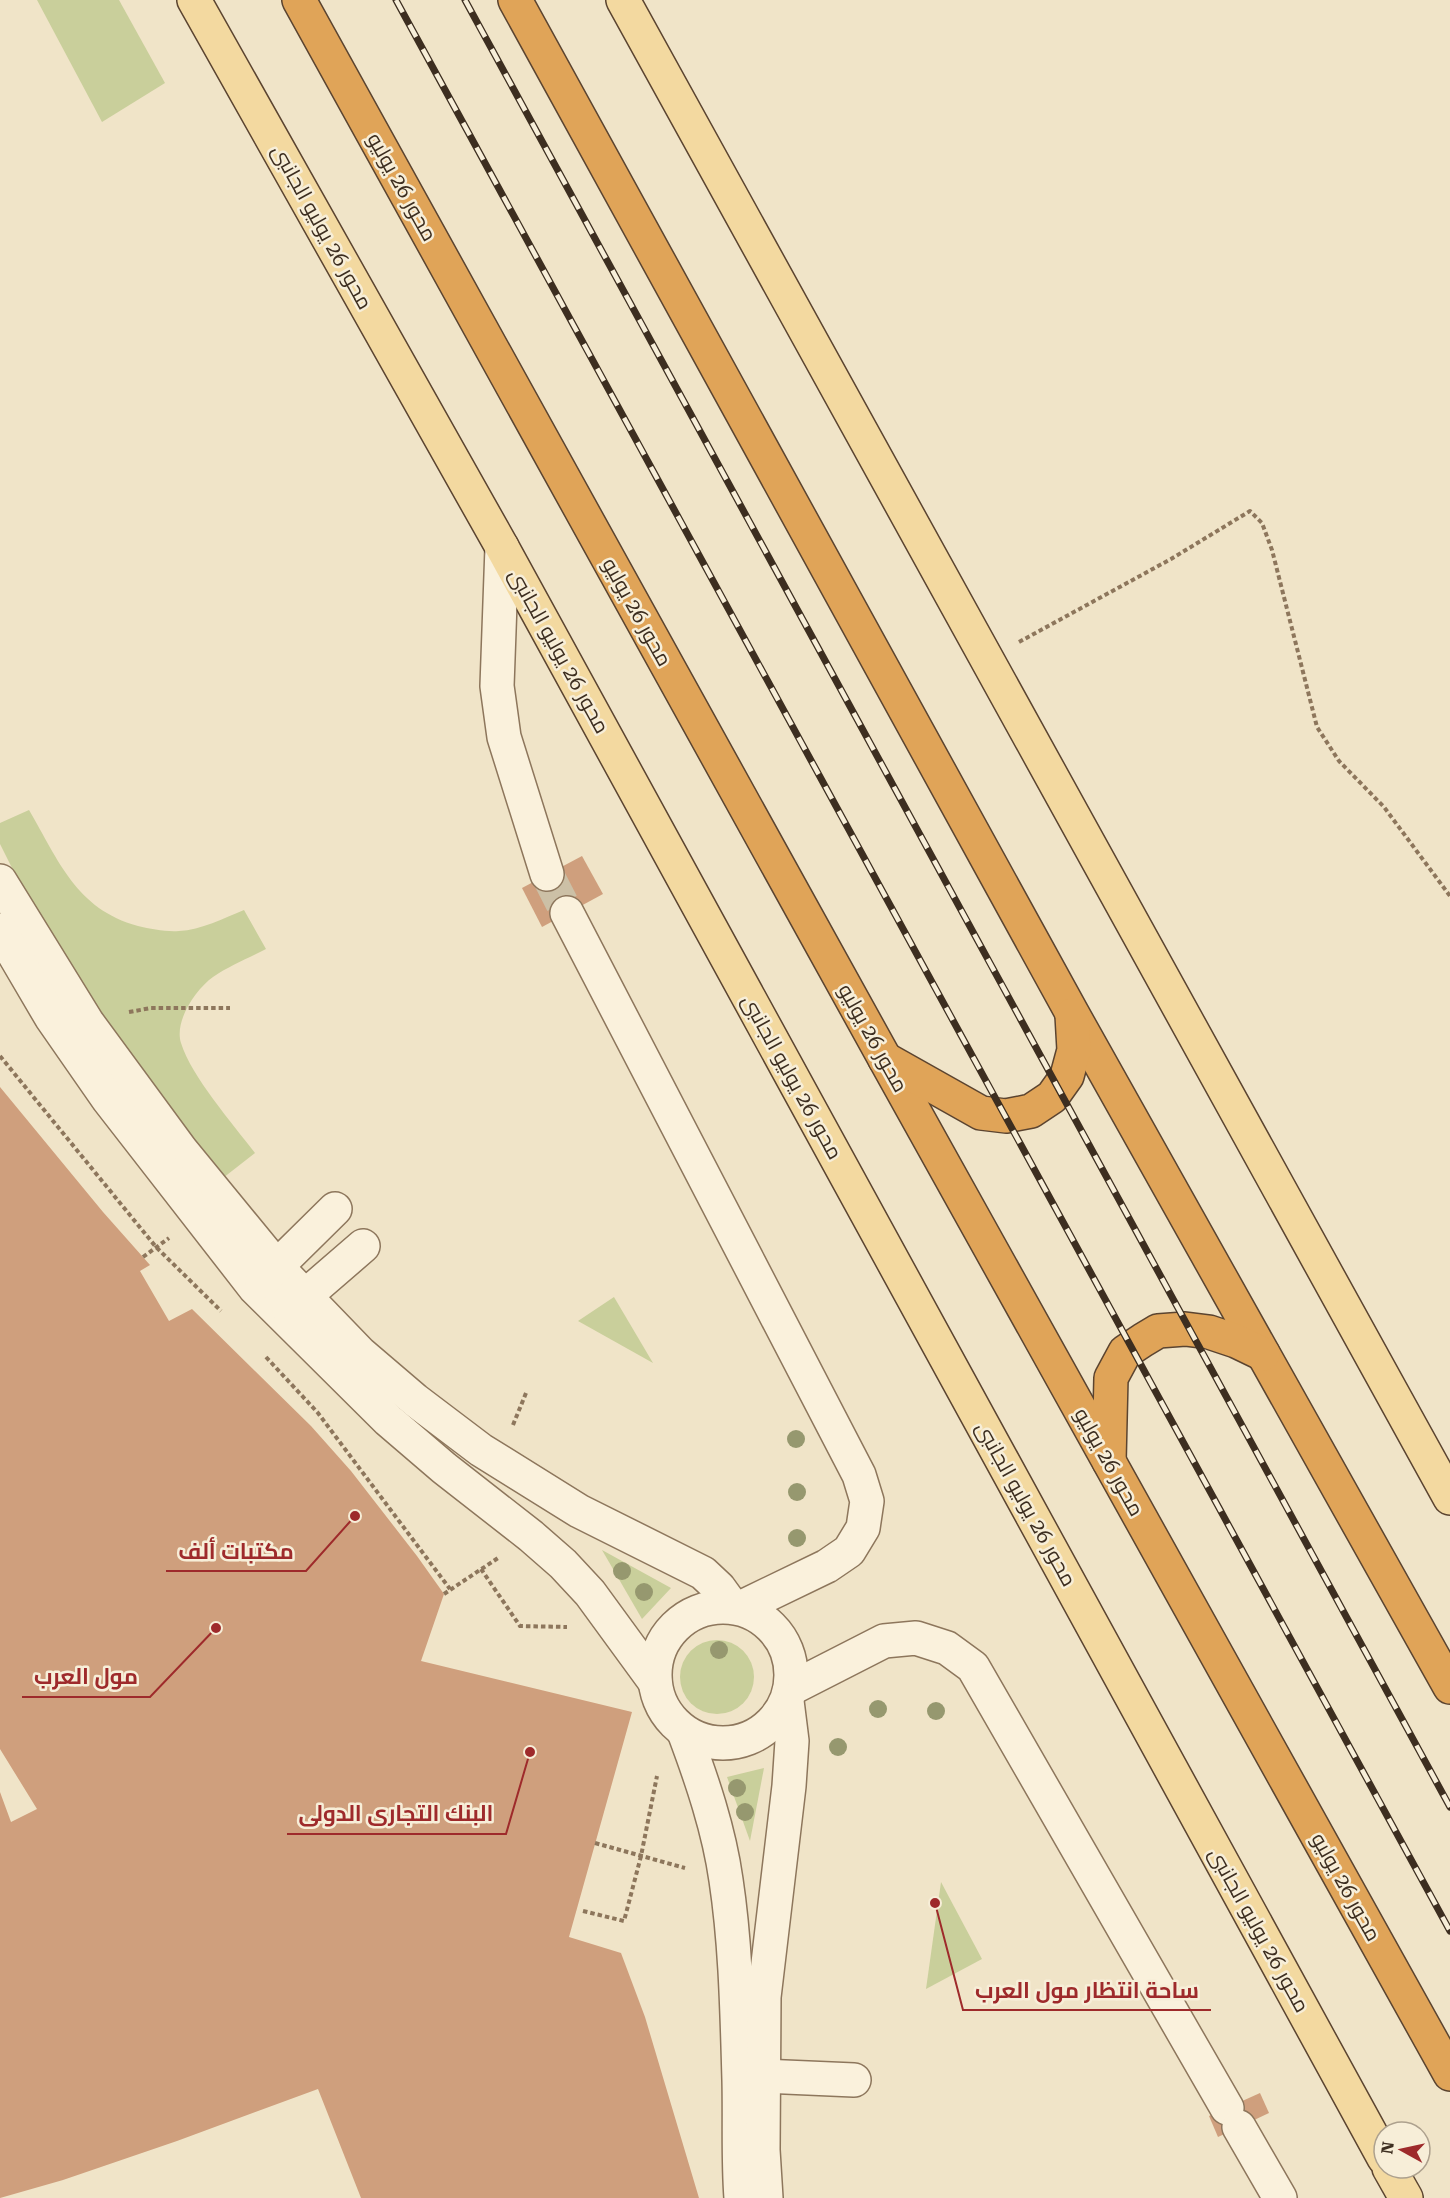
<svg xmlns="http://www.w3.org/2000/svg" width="1450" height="2198" font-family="'Roboto Serif',Cairo,serif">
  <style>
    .green { fill: #c9cf9b }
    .building { fill: #cf9f7d }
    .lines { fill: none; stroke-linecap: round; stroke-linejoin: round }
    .minor-tunnel { stroke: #ccc0a6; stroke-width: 33; stroke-dasharray: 33 16; stroke-linecap: butt }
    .minor-casing { stroke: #8d765c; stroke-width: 36 }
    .major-casing { stroke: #5b4430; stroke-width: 36 }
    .highway-casing { stroke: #5b4430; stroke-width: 36 }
    .path { stroke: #8d765c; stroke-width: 4; stroke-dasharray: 4.5 3; stroke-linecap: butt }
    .minor { stroke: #faf1dc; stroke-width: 33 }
    .major { stroke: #f3d9a0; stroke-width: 33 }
    .highway { stroke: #e0a458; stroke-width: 33 }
    .rail-casing { stroke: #3d2e20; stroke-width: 7 }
    .rail { stroke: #f7eed8; stroke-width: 4.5; stroke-dasharray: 14; stroke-linecap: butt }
    .tree { fill: #96986f }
    .labels { text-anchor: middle; stroke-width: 5; stroke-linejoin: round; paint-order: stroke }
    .street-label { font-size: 21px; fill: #3d2e20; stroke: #f7eed8 }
    .leader { fill: none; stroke: #9e2a2b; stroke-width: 2 }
    .callout-dot { fill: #9e2a2b; stroke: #f7eed8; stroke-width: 2 }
    .callout-label { font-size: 22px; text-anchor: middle; font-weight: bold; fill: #9e2a2b; stroke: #f7eed8; stroke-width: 5; stroke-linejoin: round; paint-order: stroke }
  </style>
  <rect width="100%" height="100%" fill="#f0e4c8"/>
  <g class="green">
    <path d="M37,0H119L165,83L102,122Z"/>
    <path d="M29,810C59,861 76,909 138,926C151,929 166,932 179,931C201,930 224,918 244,910L266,949C249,958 229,966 213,977C196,989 174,1021 181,1043C191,1076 233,1124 255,1153L223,1178L123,1049L56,956L0,844V823Z"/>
    <path d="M614,1297L653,1363L578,1321Z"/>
    <path d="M602,1550L671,1588L642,1619Z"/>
    <circle cx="717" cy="1677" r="37"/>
    <path d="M764,1768L750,1841L727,1777Z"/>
    <path d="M941,1882L982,1959L926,1989Z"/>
  </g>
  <g class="building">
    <path d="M582,856L603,894L542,927L522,888Z"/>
    <path d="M0,1087L103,1212L150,1265L140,1271L169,1321L192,1309L311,1426L351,1471L417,1556L444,1594L421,1661L632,1712L569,1937L621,1953L645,2017L699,2198H361L318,2089L177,2141L63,2180L0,2198V1792L11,1822L37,1809L0,1749Z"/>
    <path d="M1260,2093L1269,2113L1218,2137L1209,2116Z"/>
  </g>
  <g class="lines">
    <path class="minor-tunnel" d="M547,874L567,913"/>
    <g class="minor-casing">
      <g id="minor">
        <path d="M502,547L497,686L504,737L547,874"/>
        <path d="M0,881L87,1022L181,1150L277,1267L360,1353L415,1400L481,1450L579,1511L703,1573L719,1588L732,1606"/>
        <path d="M567,913L859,1475L867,1501L863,1528L849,1551L827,1566L740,1608"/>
        <path d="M0,930L51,1017L108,1099L255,1288L388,1420L444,1468L531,1536L563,1564L590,1593L655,1682"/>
        <path d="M262,1281L335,1209"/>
        <path d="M289,1310L363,1246"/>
        <circle cx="723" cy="1675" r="68"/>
        <path d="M790,1689L884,1641L916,1638L947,1648L973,1667L1227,2108"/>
        <path d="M684,1732C702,1780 719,1830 726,1880C736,1946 737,2014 739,2080C740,2119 738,2159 741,2198"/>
        <path d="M762,2076L854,2080"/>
        <path d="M1239,2127L1280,2198"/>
        <path d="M766,2198L763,2150L764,1997L789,1786L792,1741L787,1701"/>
      </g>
    </g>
    <g class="major-casing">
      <g id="major">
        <path d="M194,0L502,547L1384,2158"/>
        <path d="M623,0L1450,1498"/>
        <path d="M1389,2168L1406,2198"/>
      </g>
    </g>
    <g class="highway-casing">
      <g id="highway">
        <path d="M299,0L885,1059L1450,2074"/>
        <path d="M515,0L1072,1013L1450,1687"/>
        <path d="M885,1059L981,1113L1006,1116L1031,1111L1052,1097L1067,1076L1074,1050L1072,1015"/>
        <path d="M1109,1461L1111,1378L1125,1352L1143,1340L1158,1331L1185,1329L1209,1332L1236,1341L1263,1354"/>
      </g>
    </g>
    <g class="path">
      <path d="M1019,642L1171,559L1250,511L1262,523L1272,550L1317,727L1339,761L1384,807L1450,896"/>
      <path d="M129,1012L151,1008H230"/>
      <path d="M0,1056L156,1247L221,1311"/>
      <path d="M143,1257L169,1238"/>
      <path d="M266,1357L318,1413L450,1589"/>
      <path d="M513,1425L526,1393"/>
      <path d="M481,1569L520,1626L567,1627"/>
      <path d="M444,1594L498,1558"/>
      <path d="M595,1843L685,1868"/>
      <path d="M583,1911L624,1921L641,1856L657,1776"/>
    </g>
    <use href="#minor" class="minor"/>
    <use href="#major" class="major"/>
    <use href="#highway" class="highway"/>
    <g class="rail-casing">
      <g id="rail">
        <path d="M396,0L1450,1931"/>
        <path d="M465,0L1450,1807"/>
      </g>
    </g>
    <use href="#rail" class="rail"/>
  </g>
  <g class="tree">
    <circle cx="796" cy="1439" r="9"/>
    <circle cx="797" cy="1492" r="9"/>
    <circle cx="797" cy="1538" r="9"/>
    <circle cx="622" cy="1571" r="9"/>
    <circle cx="644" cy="1592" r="9"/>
    <circle cx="719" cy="1650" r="9"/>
    <circle cx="878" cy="1709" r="9"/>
    <circle cx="936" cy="1711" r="9"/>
    <circle cx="838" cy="1747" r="9"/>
    <circle cx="737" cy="1788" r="9"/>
    <circle cx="745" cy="1812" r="9"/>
  </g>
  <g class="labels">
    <g class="street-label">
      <text transform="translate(402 187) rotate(61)" y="7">محور 26 يوليو</text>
      <text transform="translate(322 227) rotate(61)" y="7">محور 26 يوليو الجانبى</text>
      <text transform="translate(637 612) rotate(61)" y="7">محور 26 يوليو</text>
      <text transform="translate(559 651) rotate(61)" y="7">محور 26 يوليو الجانبى</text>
      <text transform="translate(873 1038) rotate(61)" y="7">محور 26 يوليو</text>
      <text transform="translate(792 1077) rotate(61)" y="7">محور 26 يوليو الجانبى</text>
      <text transform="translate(1109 1462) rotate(61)" y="7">محور 26 يوليو</text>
      <text transform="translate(1026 1504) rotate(61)" y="7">محور 26 يوليو الجانبى</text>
      <text transform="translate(1346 1887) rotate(61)" y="7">محور 26 يوليو</text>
      <text transform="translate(1259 1930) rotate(61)" y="7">محور 26 يوليو الجانبى</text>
    </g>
  </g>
  <path class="leader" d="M355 1516L306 1571H166M216 1628L150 1697H22M530 1752L506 1834H287M935 1903L963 2010H1211"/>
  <g class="callout-dot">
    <circle cx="355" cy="1516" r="6"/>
    <circle cx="216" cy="1628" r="6"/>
    <circle cx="530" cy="1752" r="6"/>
    <circle cx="935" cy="1903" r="6"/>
  </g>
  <g class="callout-label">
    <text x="236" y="1559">مكتبات ألف</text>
    <text x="86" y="1684">مول العرب</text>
    <text x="396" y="1821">البنك التجارى الدولى</text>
    <text x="1087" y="1998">ساحة انتظار مول العرب</text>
  </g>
  <g transform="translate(1402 2150) rotate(278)"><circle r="28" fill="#f7eed8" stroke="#ada18e" stroke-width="1.5"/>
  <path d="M0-4.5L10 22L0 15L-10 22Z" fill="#9e2a2b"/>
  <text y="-9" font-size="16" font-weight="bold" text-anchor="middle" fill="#3d2e20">N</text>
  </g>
</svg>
